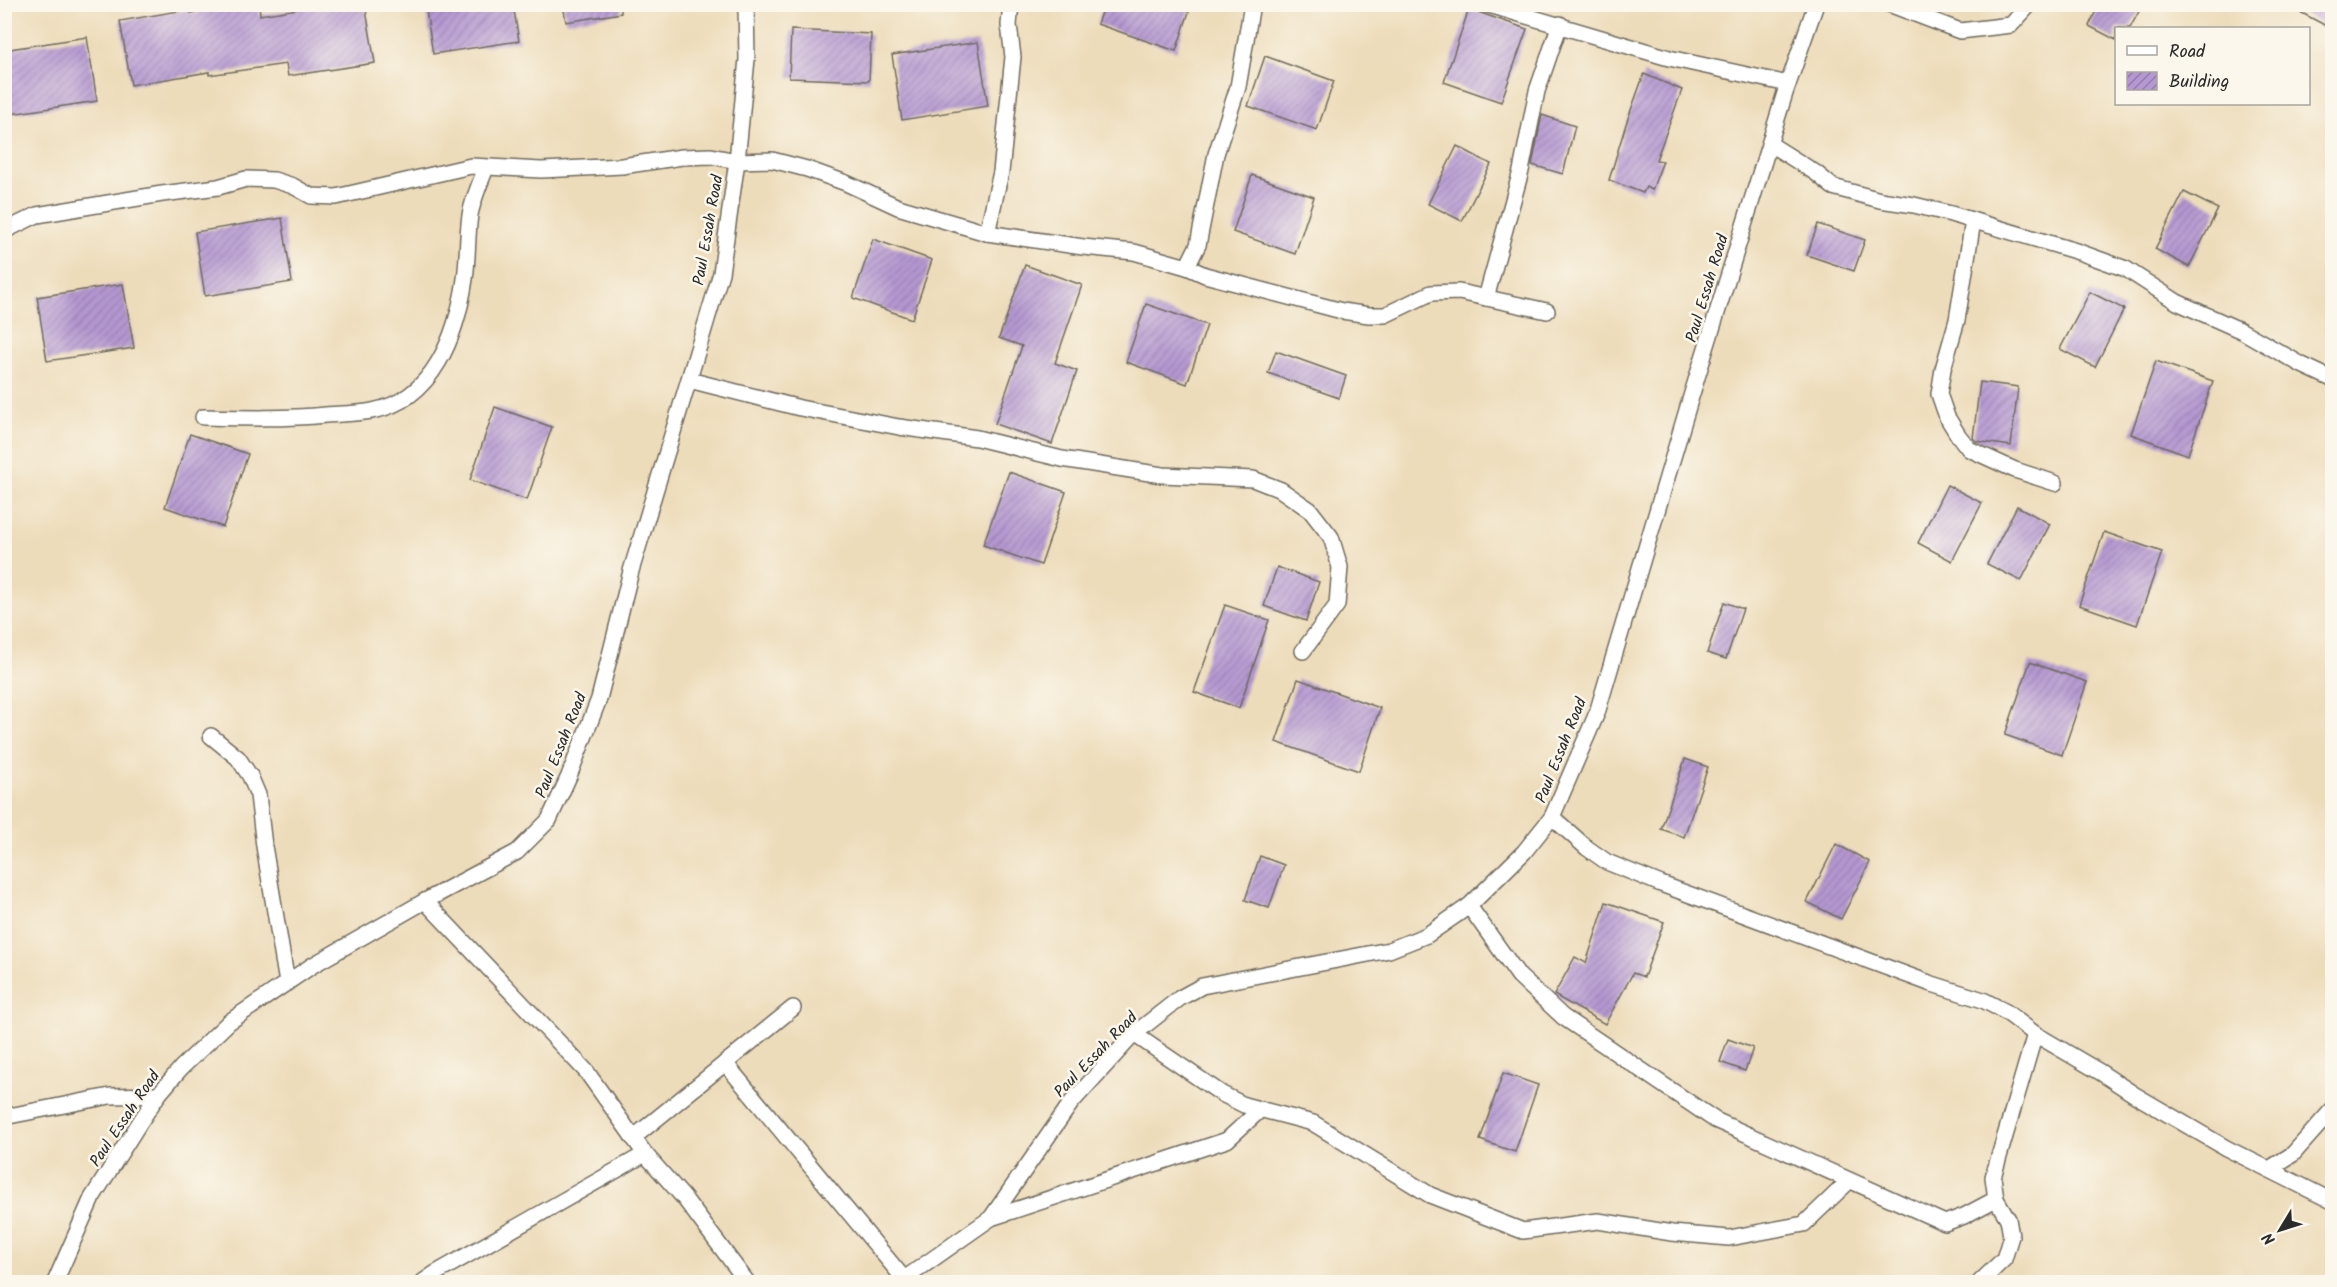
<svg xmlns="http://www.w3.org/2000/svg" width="2337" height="1287" font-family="Kalam,sans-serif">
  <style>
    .building { fill: url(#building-hatch) }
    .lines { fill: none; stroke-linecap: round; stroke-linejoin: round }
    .street-casing { stroke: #6f695d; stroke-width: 18 }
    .street { stroke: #fff; stroke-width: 15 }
    .labels { text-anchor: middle; stroke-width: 5; stroke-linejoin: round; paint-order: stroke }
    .street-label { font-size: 16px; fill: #2b2b2b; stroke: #fbf7ec }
  </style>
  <defs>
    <pattern id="building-hatch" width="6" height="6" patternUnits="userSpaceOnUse" patternTransform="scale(1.5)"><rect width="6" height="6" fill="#b598d2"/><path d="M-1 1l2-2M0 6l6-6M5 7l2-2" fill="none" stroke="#937cab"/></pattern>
  </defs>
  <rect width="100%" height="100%" fill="#fbf7ec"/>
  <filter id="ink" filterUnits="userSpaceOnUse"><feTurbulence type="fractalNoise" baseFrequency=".0167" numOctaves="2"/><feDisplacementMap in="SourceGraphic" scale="12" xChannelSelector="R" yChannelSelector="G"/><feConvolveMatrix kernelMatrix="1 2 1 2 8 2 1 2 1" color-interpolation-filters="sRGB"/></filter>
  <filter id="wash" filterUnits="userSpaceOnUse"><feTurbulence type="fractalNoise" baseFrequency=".008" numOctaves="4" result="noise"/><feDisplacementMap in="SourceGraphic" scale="24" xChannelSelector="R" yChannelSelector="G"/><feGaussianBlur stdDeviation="1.35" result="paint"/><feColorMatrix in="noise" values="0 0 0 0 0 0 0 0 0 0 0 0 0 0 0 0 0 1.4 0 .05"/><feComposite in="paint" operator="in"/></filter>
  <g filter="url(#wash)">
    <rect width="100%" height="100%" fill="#eddcba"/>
    <g id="blocks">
      <g class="building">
        <path d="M254,4H259L260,15L330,4H365L375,63L288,76L286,64L209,75V72L131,85L120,21L190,9L191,13Z"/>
        <path d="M425,4H513L519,41L433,54Z"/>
        <path d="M563,4H621V13L566,22Z"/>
        <path d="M1104,4H1168L1189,12L1176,51L1097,24Z"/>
        <path d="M2099,4H2143L2130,28H2116V40L2089,26Z"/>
        <path d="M2285,4H2332V29Z"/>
        <path d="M1469,9L1527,29L1501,102L1444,82Z"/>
        <path d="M791,30L871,34L869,81L789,78Z"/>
        <path d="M87,37L97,101L11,114L4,74V50Z"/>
        <path d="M978,42L988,106L902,120L892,55Z"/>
        <path d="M1265,56L1334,81L1317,130L1248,106Z"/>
        <path d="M1644,74L1682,90L1656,160L1663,161L1652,190L1646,187L1643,193L1609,180L1626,124Z"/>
        <path d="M1542,115L1575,126L1563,174L1532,165Z"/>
        <path d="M1457,146L1491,164L1462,221L1428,204Z"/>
        <path d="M1252,175L1314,197L1295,254L1233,232Z"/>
        <path d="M2184,192L2218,209L2189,267L2155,249Z"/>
        <path d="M282,218L292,282L205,296L195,232Z"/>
        <path d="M1818,224L1865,240L1854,271L1807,255Z"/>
        <path d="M873,239L932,260L912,319L853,298Z"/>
        <path d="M1025,265L1082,285L1055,363L1077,371L1052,444L995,424L1022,346L999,338Z"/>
        <path d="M123,284L134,348L47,361L37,297Z"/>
        <path d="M2090,292L2124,309L2095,367L2060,349Z"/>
        <path d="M1146,304L1207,325L1187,384L1126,362Z"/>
        <path d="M1276,351L1346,376L1339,398L1268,373Z"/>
        <path d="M2156,361L2213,381L2188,455L2131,434Z"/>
        <path d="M1980,382L2018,387L2011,446L1976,441L1973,438Z"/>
        <path d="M495,407L552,427L527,500L470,480Z"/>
        <path d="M190,434L248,454L223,527L165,507Z"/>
        <path d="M1009,472L1066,492L1041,565L983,545Z"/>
        <path d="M1947,485L1982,503L1952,561L1918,543Z"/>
        <path d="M2017,506L2050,524L2021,581L1987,564Z"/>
        <path d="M2104,532L2162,552L2137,625L2079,605Z"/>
        <path d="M1277,567L1319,582L1306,621L1264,606Z"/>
        <path d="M1724,602L1743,609L1726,659L1707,653Z"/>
        <path d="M1225,605L1269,620L1239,708L1194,692Z"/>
        <path d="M2030,662L2087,682L2062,755L2005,735Z"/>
        <path d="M1298,679L1380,708L1359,771L1276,742Z"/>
        <path d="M1685,759L1708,767L1684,837L1661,829Z"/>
        <path d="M1836,844L1870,862L1841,919L1807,902Z"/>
        <path d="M1260,856L1284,865L1269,908L1245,900Z"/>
        <path d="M1606,902L1664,922L1644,977L1633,973L1605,1024L1554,995L1575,957L1586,963Z"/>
        <path d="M1728,1039L1753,1048L1745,1071L1720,1062Z"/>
        <path d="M1503,1073L1538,1085L1515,1152L1480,1140Z"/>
      </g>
    </g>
  </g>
  <g filter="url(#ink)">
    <use href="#blocks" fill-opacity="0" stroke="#6f695d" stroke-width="1.5"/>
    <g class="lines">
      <g class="street-casing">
        <g id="street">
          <path d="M1486,4L1669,58L1788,84"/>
          <path d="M1889,4L1960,31L2011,25L2030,4"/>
          <path d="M1770,144L1816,173L1833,187L1880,200L1914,205L1951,214L2079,252L2126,269L2177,302L2242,331L2302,365L2332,379"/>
          <path d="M1973,221L1957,320L1943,369L1939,394L1947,417L1958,435L1969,449L2015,470L2055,483"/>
          <path d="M4,231L37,215L162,194L218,187L246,179L274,180L293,186L311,196L336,197L471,166L541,170L584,168L622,166L682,157L711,156L737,161L772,160L807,169L846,183L898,207L987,233L1083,247L1134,252L1187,267L1205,275L1342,311L1369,315H1385L1431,293L1459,292L1547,311"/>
          <path d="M987,233L1001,172L1013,57L1009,25L1011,4"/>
          <path d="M1187,267L1198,245L1216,154L1238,87L1252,4"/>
          <path d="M1486,298L1521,171L1537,91L1560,24"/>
          <path d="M689,380L800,408L899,427L977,438L1062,459L1162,475L1253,479L1281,490L1310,510L1331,537L1340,567L1337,605L1303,651"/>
          <path d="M203,417C245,418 285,419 326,415C341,414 357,414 372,411C434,400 457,334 465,279C468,258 467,236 470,215C473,199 480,183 486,168"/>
          <path d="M211,736L238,758L250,776L258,795L264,846L287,983"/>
          <path d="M1552,817L1587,848L1607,862L1661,884L1929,983L1983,1000L2006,1012L2035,1034L2100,1072L2135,1095L2226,1148L2332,1201"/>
          <path d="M425,901L586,1071L645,1154L684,1198L747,1282"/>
          <path d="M1469,906L1519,976L1563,1017L1715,1120L1945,1223L1964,1216L1996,1199"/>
          <path d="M1134,1034L1222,1094L1244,1105L1313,1123L1430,1195L1523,1231L1598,1221L1672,1233L1729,1238L1804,1224L1849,1181"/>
          <path d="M725,1063L905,1280"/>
          <path d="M4,1117L110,1096L158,1095"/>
          <path d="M633,1138L793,1008"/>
          <path d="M2269,1169L2293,1154L2332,1110"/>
          <path d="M991,1218L1227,1140L1261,1109"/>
          <path d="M55,1282L92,1198L140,1122L158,1095L181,1068L229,1022L313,965L425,901L517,852L549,820L569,776L599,699L631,571L721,273L737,161L747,59L746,4"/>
          <path d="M423,1282L436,1273L645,1154"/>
          <path d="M900,1282L991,1218L1071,1103L1134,1034L1180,998L1202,986L1389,950L1427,935L1469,906L1524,852L1552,817L1597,713L1690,400L1785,93L1816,4"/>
          <path d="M1980,1282L2004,1259L2011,1236L2008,1219L1996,1199L1993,1177L2035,1034"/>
        </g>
      </g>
      <use href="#street" class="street"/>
    </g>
  </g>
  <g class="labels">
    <g class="street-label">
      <text transform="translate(707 230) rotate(-80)" y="6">Paul Essah Road</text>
      <text transform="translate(1706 288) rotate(-73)" y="6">Paul Essah Road</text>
      <text transform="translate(560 745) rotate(-68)" y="6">Paul Essah Road</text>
      <text transform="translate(1560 750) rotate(-68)" y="6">Paul Essah Road</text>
      <text transform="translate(1095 1054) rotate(-46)" y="6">Paul Essah Road</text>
      <text transform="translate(124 1118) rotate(-56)" y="6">Paul Essah Road</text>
    </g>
  </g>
  <rect width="2337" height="1287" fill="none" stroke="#fbf7ec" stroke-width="24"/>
  <rect x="2115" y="27" width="195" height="78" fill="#fbf7ec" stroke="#a8a59f" stroke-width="1.5"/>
  <rect x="2127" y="46" width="30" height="9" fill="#ffffff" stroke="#a8a59f" stroke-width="1.5"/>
  <text x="2169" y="57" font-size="18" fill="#2b2b2b">Road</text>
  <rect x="2127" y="72" width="30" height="18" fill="url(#building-hatch)" stroke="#a8a59f" stroke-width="1.5"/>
  <text x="2169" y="87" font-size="18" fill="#2b2b2b">Building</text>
  <g transform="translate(2280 1230) rotate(232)" stroke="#fbf7ec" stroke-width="4.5" paint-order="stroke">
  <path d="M0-4.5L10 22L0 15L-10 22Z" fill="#2b2b2b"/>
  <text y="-9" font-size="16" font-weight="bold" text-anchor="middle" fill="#2b2b2b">N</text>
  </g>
</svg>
